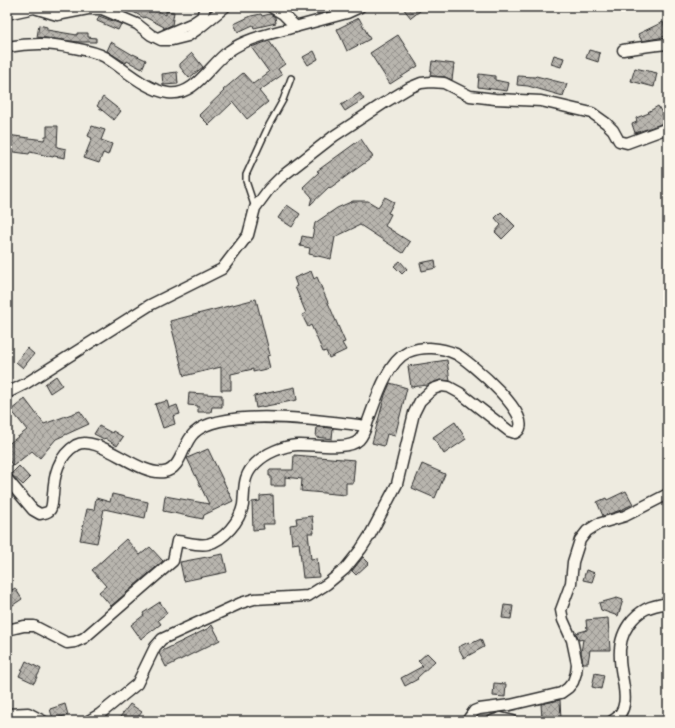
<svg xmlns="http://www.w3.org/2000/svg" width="675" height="728" font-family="'Patrick Hand',sans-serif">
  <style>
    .building { fill: url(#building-cross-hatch); stroke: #2b2b2b }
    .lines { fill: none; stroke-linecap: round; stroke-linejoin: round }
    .service-casing { stroke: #2b2b2b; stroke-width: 8 }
    .minor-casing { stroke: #2b2b2b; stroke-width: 13 }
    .service { stroke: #fbf7ec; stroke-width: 5 }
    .minor { stroke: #fbf7ec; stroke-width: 10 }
  </style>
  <defs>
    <pattern id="building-cross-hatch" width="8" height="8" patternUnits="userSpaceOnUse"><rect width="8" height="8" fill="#b8b5ae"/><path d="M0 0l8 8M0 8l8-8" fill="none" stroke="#96938e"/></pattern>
  </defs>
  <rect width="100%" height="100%" fill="#eeebe0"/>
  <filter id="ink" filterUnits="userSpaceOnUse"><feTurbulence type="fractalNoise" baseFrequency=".025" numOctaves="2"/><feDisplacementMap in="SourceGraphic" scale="8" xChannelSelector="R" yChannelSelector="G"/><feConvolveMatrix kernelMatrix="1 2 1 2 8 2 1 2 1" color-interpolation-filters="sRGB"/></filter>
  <g filter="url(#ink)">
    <g class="building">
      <path d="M114,7H150L166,15V11L174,12L172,25L163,29L164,27L145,17L144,18L128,9L126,12Z"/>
      <path d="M315,7H340V8L317,14Z"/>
      <path d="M402,7H425L411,18Z"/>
      <path d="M261,14L262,16L270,14L275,17L276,23L254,28L253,25L238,32L234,24L251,16Z"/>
      <path d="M99,16L121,24L118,30L97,21Z"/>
      <path d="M359,18L370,39L347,51L337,29Z"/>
      <path d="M663,22L668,35L659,38L642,41L638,34Z"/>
      <path d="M39,25L47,27V30L77,35V33H88V37L96,38V42H79L37,37Z"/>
      <path d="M398,35L418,66L390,84L370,53Z"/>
      <path d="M269,41L285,64L278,69L282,75L259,91L268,102L247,119L233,102L209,125L199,115L224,91L223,90L243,73L253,84L269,72L251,47Z"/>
      <path d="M111,42L133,55V54L146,60L142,69L127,61L126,63L107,51Z"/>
      <path d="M589,50L600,53L598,62L586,58Z"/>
      <path d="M314,51L318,59L308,65L303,57Z"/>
      <path d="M192,53L203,67L189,78L180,67V64Z"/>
      <path d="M554,55L564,58L561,67L551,64Z"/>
      <path d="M432,61L454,64L452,80L445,77L430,76Z"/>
      <path d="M635,68L657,73L654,87L631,81Z"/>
      <path d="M177,72L178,84L163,85L162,74Z"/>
      <path d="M479,74L495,76V80L509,83L507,91L478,87Z"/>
      <path d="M518,76L535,77L536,76L567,84L563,96L528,86L517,85Z"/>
      <path d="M360,93L364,99L345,111L341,105Z"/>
      <path d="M103,97L121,111L114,120L97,106Z"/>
      <path d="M658,106L667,122L635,133L632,124L637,122L636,118L649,113L648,112Z"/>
      <path d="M47,126H58L57,147L66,149L65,158L54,156L53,157L30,152L29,154L7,151V135L44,140L45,136H47Z"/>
      <path d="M92,126L105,130L101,140L112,144L108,155L103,153L99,163L84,158L92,138L88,136Z"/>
      <path d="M361,139L373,157L330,188L329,187L310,205L312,197L303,187L319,172L317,171Z"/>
      <path d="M385,197L394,202L388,213L391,214L385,226L410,242L403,253L360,225L335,237L331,259L309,254L310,248L300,246L302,236L312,238L315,223L337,208L353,201H368L378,207Z"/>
      <path d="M287,205L300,214L292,227L278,218Z"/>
      <path d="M501,212L515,226L502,239L495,232L501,225L495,218Z"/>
      <path d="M435,260L436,268L422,271L420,263Z"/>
      <path d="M400,261L407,269L402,274L394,266Z"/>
      <path d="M311,271L314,279L317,277L345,342L342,343L346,350L329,358L326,351L323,352L311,325L308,327L302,315L306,313L295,287L297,286L294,278Z"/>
      <path d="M256,299L270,355L267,356L270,368L253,372V369L231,374V390H221V367L184,376L170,321Z"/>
      <path d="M27,348L34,354L23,368L16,362Z"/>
      <path d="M447,360L450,381L440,380L428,385L411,387L408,366Z"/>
      <path d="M56,376L62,385L50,393L45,384Z"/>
      <path d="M390,383L407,388L395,436L387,434L384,446L372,443L385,395Z"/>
      <path d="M295,387L297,400L256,408L254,396Z"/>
      <path d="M189,393L222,395V407H212L211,412H198V406L188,405Z"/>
      <path d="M25,399L44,424L80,411L89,424L56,439L40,458L32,451L13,466L7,458V445L27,430L11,410Z"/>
      <path d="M167,401L169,408L177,405L180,414L173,416L175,424L163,428L155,404Z"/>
      <path d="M455,422L466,439L444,454L433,437Z"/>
      <path d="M99,426L112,433L113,431L123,437L117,446L105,438L104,439L94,434Z"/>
      <path d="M317,427L333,428L332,439L316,437Z"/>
      <path d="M208,449L233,501L204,515L203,519L163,511L165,496L209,504L187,458Z"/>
      <path d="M294,455L355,460L353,483H346V495L301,491L302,479L285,477V486H271V476H269V470H293Z"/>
      <path d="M422,464L445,474L435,498L412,488Z"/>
      <path d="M19,466L30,478L23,485L11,474Z"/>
      <path d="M626,491L633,504L621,510L603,516L597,502L606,498L607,500Z"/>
      <path d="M112,494L148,502L145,518L104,509L97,543L80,540L87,509L94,510L96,498L110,502Z"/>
      <path d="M273,495L274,524H263L264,529L253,530L252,502L260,501V496Z"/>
      <path d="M312,516L314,533H308L311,559L317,558L319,577L303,578L299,543L292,544L290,525L297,524L296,518Z"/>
      <path d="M126,539L140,555L150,547L163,561L111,606L99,592L106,586L92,570Z"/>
      <path d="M223,554L227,572L184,581L180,562Z"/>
      <path d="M363,557L369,563L356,575L352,571Z"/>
      <path d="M586,570L595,573L592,582L583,580Z"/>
      <path d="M15,588L22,599L7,609V593Z"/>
      <path d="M617,598L623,600L618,616L601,610L599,603Z"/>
      <path d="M160,602L167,613L158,620L161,624L141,639L131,625L144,615L143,613Z"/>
      <path d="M504,605L513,606L511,619L502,618Z"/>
      <path d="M608,618L610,650H590L588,663H583L581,653L583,639L579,640L576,633L587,630L586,620Z"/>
      <path d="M212,625L220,640L166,667L159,653L160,652L209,628Z"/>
      <path d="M481,639L484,647L464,658L458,647L469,642L470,644Z"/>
      <path d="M427,653L435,661L417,678L418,679L405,686L401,678L423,666L418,661Z"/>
      <path d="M26,661L41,669L34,683L19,676Z"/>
      <path d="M595,673L604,675L601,689L592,687Z"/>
      <path d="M494,683L506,684L505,697L493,696Z"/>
      <path d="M560,700L561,719H542L541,704Z"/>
      <path d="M65,704L68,715L53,719L50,709Z"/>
      <path d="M130,704L142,712L135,721H117Z"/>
    </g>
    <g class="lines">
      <g class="service-casing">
        <path id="service" d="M255,208L246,181V175L269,125L283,100L291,78"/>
      </g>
      <g class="minor-casing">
        <g id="minor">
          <path d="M271,7L283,14L296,27"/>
          <path d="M7,14L34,8L57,15L88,9H102L137,24L151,35L161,40H172L188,36L198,29L225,7"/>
          <path d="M158,38L193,23L202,17L205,7"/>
          <path d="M7,47C18,45 29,44 40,44C55,44 93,50 105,57C124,69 146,90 168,93C195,97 210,64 229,51C247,38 270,34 291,28C310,23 328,18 347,13L360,7"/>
          <path d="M623,50C638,48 653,45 668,44"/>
          <path d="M7,393L25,384L150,305L222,269L248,235L255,208L269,189L280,178L334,136L384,103L409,88L421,83L431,82L444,83L470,96L495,99L541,101L592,113L606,123L613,130L619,141L627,143L668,128"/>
          <path d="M7,479L33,510L40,514C44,513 48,513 50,510C53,506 52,499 53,495C54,475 58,456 76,445C97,433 138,476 164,472C182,469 182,444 194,433C222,406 329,421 366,426"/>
          <path d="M7,630L24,626H34L67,643L75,642L84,638L173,561L177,541C187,542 198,546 208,544C224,540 240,521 243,505C245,488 242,476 256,463C266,453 283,446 297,445C312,444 348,451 359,440C364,435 366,427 368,421C376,400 387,362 408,352C423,346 441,347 456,354C468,360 541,421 515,433L509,431L460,393L449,387L442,386L433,389L420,401L414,413L397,484L370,535L361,549L345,569L327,584L308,596L254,599L241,603L162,639L155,647L137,684L100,714L88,721"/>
          <path d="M7,714L28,713L43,721"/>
          <path d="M467,721L474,711L479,709L510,705L561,693L568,688L573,682L576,673L577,664L572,640L563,620L561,610L571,583L573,562L580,540L587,531L598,524L625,516L668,494"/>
          <path d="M492,721L501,718L513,721"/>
          <path d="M612,721C635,708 620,679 620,659C619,646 622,634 629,624C640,609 650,606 668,603"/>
        </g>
      </g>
      <use href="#service" class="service"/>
      <use href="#minor" class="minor"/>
    </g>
  </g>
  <rect width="675" height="728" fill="none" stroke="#fbf7ec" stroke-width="24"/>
  <rect x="12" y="12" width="651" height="704" fill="none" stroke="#2b2b2b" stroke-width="1.5" filter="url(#ink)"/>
</svg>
